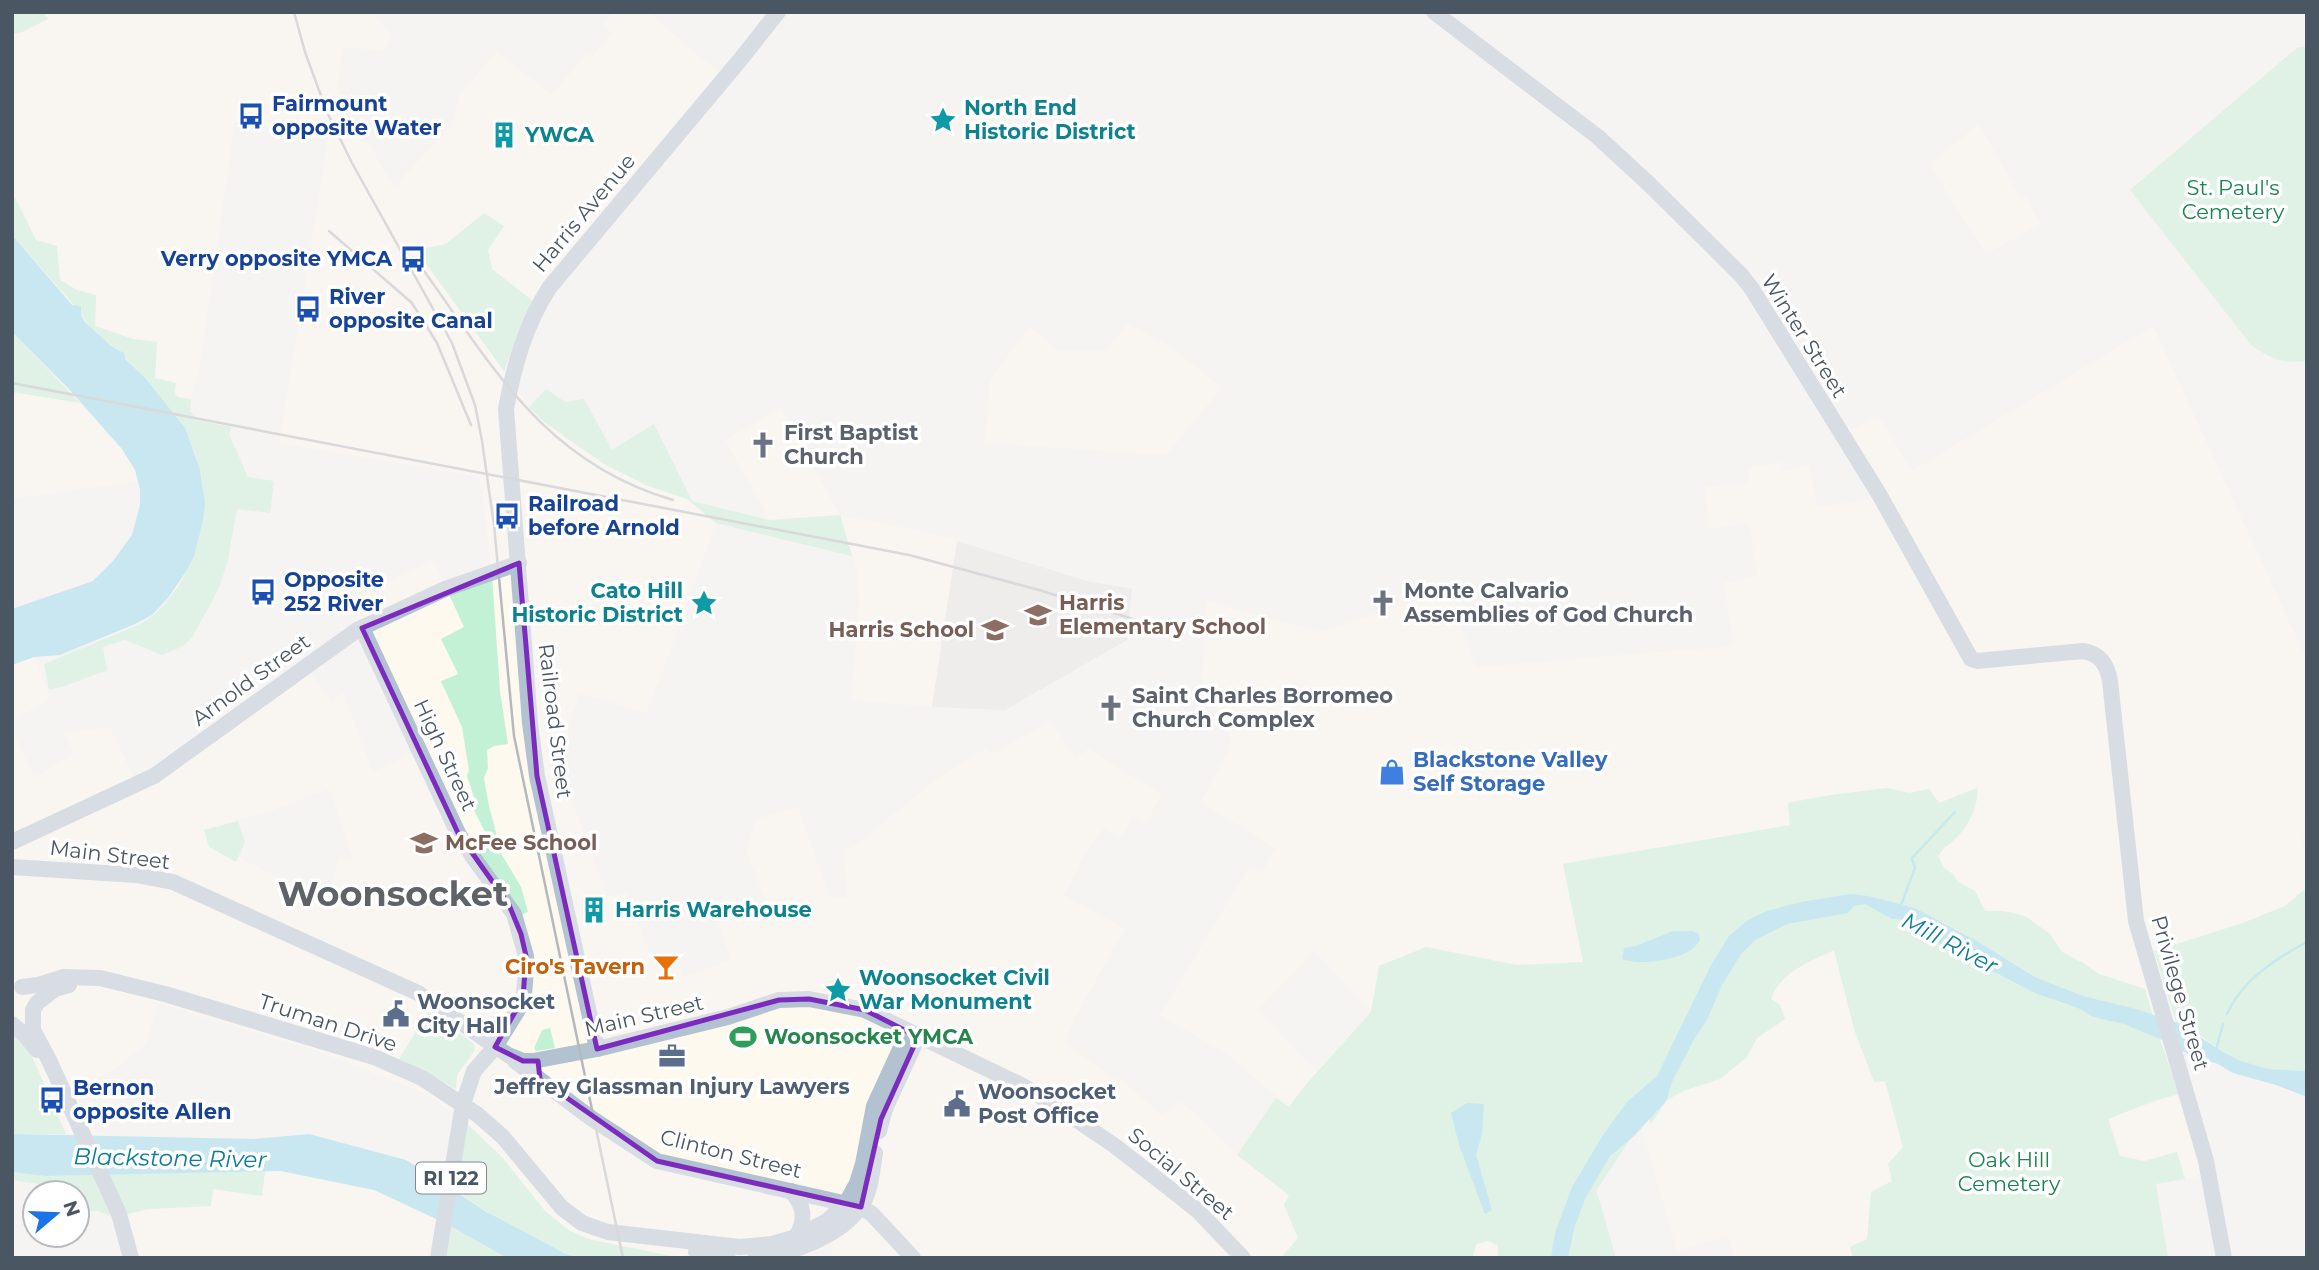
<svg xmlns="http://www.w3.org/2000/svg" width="2319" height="1270" font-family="Montserrat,sans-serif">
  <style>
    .commercial { fill: #fdf9ef; fill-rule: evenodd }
    .education { fill: #e6e4e5 }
    .green { fill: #c3f1d5 }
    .water { fill: #90daee }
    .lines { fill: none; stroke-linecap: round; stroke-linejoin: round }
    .stream { stroke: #90daee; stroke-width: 2.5 }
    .major { stroke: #b3c2d1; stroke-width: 16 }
    .rail { stroke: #b5b8bd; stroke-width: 2.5 }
    .marked { fill: none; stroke: #7b2cbf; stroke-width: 5; stroke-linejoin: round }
    .labels { text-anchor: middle; stroke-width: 7; stroke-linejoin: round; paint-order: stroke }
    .shield { fill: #fff; stroke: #808990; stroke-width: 2 }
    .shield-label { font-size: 19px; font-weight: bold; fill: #4a5661 }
    .transit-label { font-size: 21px; font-weight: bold; fill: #164399; stroke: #fff; text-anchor: start }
    .culture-label { font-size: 21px; font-weight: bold; fill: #0d838f; stroke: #fff; text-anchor: start }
    .park-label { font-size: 21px; fill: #17864f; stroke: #fff }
    .street-label { font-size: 21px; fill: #4a5661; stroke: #fff }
    .worship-label { font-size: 21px; font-weight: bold; fill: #5b616d; stroke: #fff; text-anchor: start }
    .education-label { font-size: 21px; font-weight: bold; fill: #785e54; stroke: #fff; text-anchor: start }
    .shop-label { font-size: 21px; font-weight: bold; fill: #366cbe; stroke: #fff; text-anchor: start }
    .food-label { font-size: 21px; font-weight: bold; fill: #c56008; stroke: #fff; text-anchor: end }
    .service-label { font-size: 21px; font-weight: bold; fill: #4e5e75; stroke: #fff; text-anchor: start }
    .leisure-label { font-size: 21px; font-weight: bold; fill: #27864d; stroke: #fff; text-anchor: start }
    .water-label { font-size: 23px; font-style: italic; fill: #0c7c9b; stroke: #fff }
    .town-label { font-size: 35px; font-weight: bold; fill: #5f6368; stroke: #fff }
  </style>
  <rect width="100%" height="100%" fill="#f5f3f3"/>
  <g class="commercial">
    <path d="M43,12H377L376,17L391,37L384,51L343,47L337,89L394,187L451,126L461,92L497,52L552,95L587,53L592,57L612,33L603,25L614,12H648L724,77L534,302L492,269L487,250L484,213L446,244L417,250L530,407L571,442L604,464L646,485L687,499L716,523L671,649L646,713L580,694L569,725L565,783L608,897L627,892L650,954L673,951L683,977L731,960L718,923L768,905L746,852L756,819L798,807L830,898H847L844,850L855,846L927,787L956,766L987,748L992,754L1051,721L1076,758L1088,749L1161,794L1147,823L1133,816L1121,838L1104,828L1085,854L1064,895L1125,929L1075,1017L1065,1044L1094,1063L1113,1080L1117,1076L1163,1116L1179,1100L1206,1123L1237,1155L1289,1195L1284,1205L1298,1238L1281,1258H831L834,1242L780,1258H682L591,1240L570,1231L545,1211L513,1170L475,1130L426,1094L322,1053L158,1003L146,1045L110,1072L74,1089L97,1135L66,1134L30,1052L12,1029V730L35,777L74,754L64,733L110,727L135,780L304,664L332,701L343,693L373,772L415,752L347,601L433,560L464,627L458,674L441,682L462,727L469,770L467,776L475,800L471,802L488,838L521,887L502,855L485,786L484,778L488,768L487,750L494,746L508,744L500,692L492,575L480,477L279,443L329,134L235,122L201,359L191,399L175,397L155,378L157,342L133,339L95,326L96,295L77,290L60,280L57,246L36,240L22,208L12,195V34L20,33L47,19ZM329,789L354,862L340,857L327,896L297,887L239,857L204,830L271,811ZM428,1012L457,1075L456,1088L400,1059Z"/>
    <path d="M1979,124L2021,198L2026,197L2041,224L1986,254L1929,164Z"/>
    <path d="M1127,323L1166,344L1222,387L1171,450L1164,455L985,443L990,381L1029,326L1059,351H1106Z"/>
    <path d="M2153,326L2307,660V812L2304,818L2303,845L2307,858V887L2285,906L2243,923L2154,951L2176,1022L2153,1016L2145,989L2099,974L2085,964L2062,952L2050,934L2004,911H1985L1975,891L1958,882L1953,874L1944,868L1939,855L1943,847L1956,838L1978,798L1977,788L1938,803L1928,789L1909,793L1887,788L1831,795L1788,802L1791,827L1600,856L1563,864L1583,962L1517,965L1426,947L1379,966L1371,1012L1314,951L1258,1010L1317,1072L1289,1107L1225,1053L1160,1015L1250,865L1262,873L1275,848L1201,802L1227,753L1231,741L1227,726L1202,680L1206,601L1319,632L1450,590L1475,667L1733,646L1730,619L1723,583L1758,576L1748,522L1709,530L1705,486L1750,483L1748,468L1781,462L1784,470L1809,465L1818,507L1875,498L1840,436L1878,415L1912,471Z"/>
    <path d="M12,392L80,403L122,449L135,470L139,481L12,499Z"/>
    <path d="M781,408L840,515L935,534L957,541L932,707L851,700L859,603L857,572L840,515L770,520L725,440Z"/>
    <path d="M34,657L50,698L12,722V665Z"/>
    <path d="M1835,950L1854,1029L1874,1082L1885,1081L1903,1147L1888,1164L1892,1181L1871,1192L1867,1239L1850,1247L1853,1258H1735L1728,1236L1677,1251L1641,1127L1667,1100L1683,1091L1720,1079L1747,1057L1757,1038L1785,1019L1771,999L1774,989L1795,969Z"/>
    <path d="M2160,1039L2182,1051L2215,1173L2185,1179L2177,1152L2144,1161L2120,1156L2108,1118L2179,1094Z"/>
    <path d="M265,1171H281L374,1190L447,1224L443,1258H125L116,1217L148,1209L210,1206L213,1189L262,1196Z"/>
    <path d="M1488,1241L1498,1245V1258H1473L1476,1244Z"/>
  </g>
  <path class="education" d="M957,541L1087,581L1132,589L1127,640L1005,710L932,707Z"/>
  <g class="green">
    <path d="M12,12H43L48,19L20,33L12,34Z"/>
    <path d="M2298,47H2307V361C2282,364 2272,359 2252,346L2130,190Z"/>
    <path d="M12,192L36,240L57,246L60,280L77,290L96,295L95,326L133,339L157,342L155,378L176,383L175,394L178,397L191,399L190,411L196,420L232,427L229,434L248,477L274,481L270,513L237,509L228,559L220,585L209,607L192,637L183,646L162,655L125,640L103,647L107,671C87,676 69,686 49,690L44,664L143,623C171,605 190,571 198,540C215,474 192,434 150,384C144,376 134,370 128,361C126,359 125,355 122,352C119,349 113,347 109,344C98,335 87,325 81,313L12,235Z"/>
    <path d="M484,213L504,226L488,250L492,269L534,302L519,328L504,371L416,250L446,244Z"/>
    <path d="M12,332L80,403L12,392Z"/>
    <path d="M546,389L565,402L584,399L612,450L654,424L692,501L770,520L840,515L852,556L716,523L687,499L646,485L604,464L544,422L529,407Z"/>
    <path d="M492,575L500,692L508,744L494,746L487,750L488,768L484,778L489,807L502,855L521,887L528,912L512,918L473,849L488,838L470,802L475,800L467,776L469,770L462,727L441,681L458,674L441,639L464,627L448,592Z"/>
    <path d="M1887,788L1909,793L1929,789L1939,803L1977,788C1979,806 1968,828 1954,840C1947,846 1943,848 1938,856L1944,868L1953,874L1958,882L1975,891L1985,911H2004L2025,916L2050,934L2062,952L2085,964L2099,974L2145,989L2153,1016L2136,1009L2083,996L2035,977L1965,934L1915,908L1898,904L1918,933L2058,1002L2080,1009L2093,1017L2124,1023L2160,1039L2179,1094L2153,1101L2108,1119L2120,1156L2144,1161L2177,1152L2185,1179L2156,1184L2168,1258H1853L1850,1247L1867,1239L1871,1192L1892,1181L1888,1164L1903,1147L1885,1081L1874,1082L1854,1029L1834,950C1811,961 1780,972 1771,999L1780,1005L1785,1019L1757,1038L1747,1057L1720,1079L1683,1091L1667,1100L1651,1124L1640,1089L1635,1132L1596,1191C1604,1213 1609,1235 1616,1258H1498V1245L1488,1241L1476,1244L1473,1258H1281L1298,1238L1284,1205L1289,1195L1237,1155L1276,1098L1289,1107L1302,1089L1371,1012L1379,966L1426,947L1517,965L1583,962L1563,864L1790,825L1788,803L1831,795Z"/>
    <path d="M238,821L245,842L236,862L209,847L204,830Z"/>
    <path d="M2307,887V1071L2268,1069L2241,1061L2223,1052L2194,1031L2176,1022L2154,951L2243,923L2285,906Z"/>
    <path d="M428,1012L474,1044L475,1050L457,1075L456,1089L399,1059Z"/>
    <path d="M550,1028L555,1048L536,1051L534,1048L542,1030Z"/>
    <path d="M12,1029L30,1052L66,1134H12Z"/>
    <path d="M467,1124L501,1156L545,1211L570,1231L592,1240L682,1258H579C535,1242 492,1215 453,1190Z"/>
    <path d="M265,1171L262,1196L213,1189L211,1206L148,1209L116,1217L97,1211H77V1193H57L58,1187L12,1180V1172L45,1176Z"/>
    <path d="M447,1224L507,1258H443Z"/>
  </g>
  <g class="water">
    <path d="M12,235L72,305L81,306V315L85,322L111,346L124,353L126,360L147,380L185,428L200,469L205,504L203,521L194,556L187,570L168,598L152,615L135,624L60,655L34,657L12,665V609L93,581L113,561L132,535L140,505V489L135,470L122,449L68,388L12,332Z"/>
    <path d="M1850,894L1868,896L1915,908L1975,940L2035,977L2083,996L2136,1009L2178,1023L2223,1052L2241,1061L2268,1069L2307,1071V1097L2276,1085L2233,1073L2218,1064L2192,1056L2160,1039L2124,1024L2093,1017L2080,1009L2035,993L1909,928L1910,920L1892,919L1865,904L1854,906L1848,913L1787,924L1755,940L1741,954L1722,985L1707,1020L1693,1041L1671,1084L1667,1100L1634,1136L1610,1156L1585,1199L1574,1229L1568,1258H1551L1555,1233L1572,1187L1603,1135L1627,1102L1657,1076L1711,965L1729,936L1748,920L1767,911L1801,902Z"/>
    <path d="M1673,931H1692L1698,933L1700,940C1697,945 1693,949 1688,952C1672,960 1639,966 1622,959L1624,948L1636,946Z"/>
    <path d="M1467,1103L1484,1104L1482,1134L1476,1155L1492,1210L1485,1214L1459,1145L1451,1113Z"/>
    <path d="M12,1134L253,1139L309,1134L406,1160L485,1211L564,1253L579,1258H507L447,1224L374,1190L281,1171L45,1176L12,1172Z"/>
  </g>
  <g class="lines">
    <g class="stream">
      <path d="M1900,908L1915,868L1912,858L1955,812"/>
      <path d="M2227,1014C2242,980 2275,959 2307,942"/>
      <path d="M2216,1050L2223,1024"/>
    </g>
    <g class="major">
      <path d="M1434,12L1598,137L1649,184L1741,275L1752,289L1879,494L1971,659L1977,661L2083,651C2100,654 2107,664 2110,681L2136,921L2206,1161L2224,1258"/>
      <path d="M362,628L458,833L473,857L514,914L526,956V971L524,994L521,1005L495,1047L474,1071L463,1104L438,1258"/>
      <path d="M12,842L154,776L357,630L445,589L519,563"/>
      <path d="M12,867L136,875L173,882L418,993L508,1055L523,1061H533L597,1049L728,1017L779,1000L809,999L865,1010L1023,1086L1056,1106L1115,1146L1178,1195L1198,1211L1243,1258"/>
      <path d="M69,985L55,989L37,1003L33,1010V1030L49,1060L119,1214L131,1258"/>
      <path d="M22,987L38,985L63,977L100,978L165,994L374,1057L422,1078L478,1115L503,1137L562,1208L582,1223L608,1232L740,1247L772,1244L796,1237L827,1221L846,1203L857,1183L863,1164L874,1106L908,1032"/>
      <path d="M12,1024L25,1035L37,1050"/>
      <path d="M597,1049L537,776L530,723L506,409C514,365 525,326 549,288L740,60L778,12"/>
      <path d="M515,1061L591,1118L657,1161L861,1207L872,1214L913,1258"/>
      <path d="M879,1131L885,1109L918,1037"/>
      <path d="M791,1191C805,1206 806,1220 796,1237"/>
      <path d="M696,1252L728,1258"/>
      <path d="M755,1258C789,1254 841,1237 861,1206C871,1192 872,1170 875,1153"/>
    </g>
    <g class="rail">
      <path d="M294,12L305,52L327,112L352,163L452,343L475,405L482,441L494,525L514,736L623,1258"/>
      <path d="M329,231L412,303L437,343L471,425"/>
      <path d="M414,257C490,361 540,461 673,500"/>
      <path d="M12,383L909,555L1039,590L1162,628"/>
    </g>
  </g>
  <path d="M0 0H2319V1270H0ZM519,563L537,776L597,1049L779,1000L809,999L865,1010L918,1037L881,1119L861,1207L657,1161L540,1079L538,1061H523L495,1047L523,998L526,956L521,934L509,905L458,833L362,628Z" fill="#f5f3f3" fill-opacity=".55" fill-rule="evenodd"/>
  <path class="marked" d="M519,563L537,776L597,1049L779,1000L809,999L865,1010L918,1037L881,1119L861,1207L657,1161L540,1079L538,1061H523L495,1047L523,998L526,956L521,934L509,905L458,833L362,628Z"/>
  <defs>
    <g id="bus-bare" transform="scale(2.1)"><path d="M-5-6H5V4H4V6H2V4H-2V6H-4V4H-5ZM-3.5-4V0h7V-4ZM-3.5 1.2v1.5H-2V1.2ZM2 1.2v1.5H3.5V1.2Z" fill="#1a4fb4" stroke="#fff" stroke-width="2.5" paint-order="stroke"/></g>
    <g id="sight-bare" transform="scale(2.1)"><path d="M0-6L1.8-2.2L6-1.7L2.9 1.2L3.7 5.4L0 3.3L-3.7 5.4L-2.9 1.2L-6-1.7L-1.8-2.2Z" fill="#0f9aa8" stroke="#fff" stroke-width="2.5" paint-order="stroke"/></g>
    <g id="building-bare" transform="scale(2.1)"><path d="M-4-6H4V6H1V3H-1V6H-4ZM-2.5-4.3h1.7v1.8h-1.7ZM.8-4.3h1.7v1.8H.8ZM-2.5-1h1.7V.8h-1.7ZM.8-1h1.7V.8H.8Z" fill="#0f9aa8" stroke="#fff" stroke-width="2.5" paint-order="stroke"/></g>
    <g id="church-bare" transform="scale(2.1)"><path d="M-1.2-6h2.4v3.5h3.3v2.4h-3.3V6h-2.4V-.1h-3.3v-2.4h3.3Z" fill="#6b7280" stroke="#fff" stroke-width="2.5" paint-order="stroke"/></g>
    <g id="school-bare" transform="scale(2.1)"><path d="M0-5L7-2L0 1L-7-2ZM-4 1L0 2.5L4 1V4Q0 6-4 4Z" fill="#8d6e63" stroke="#fff" stroke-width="2.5" paint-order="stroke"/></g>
    <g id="shop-bare" transform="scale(2.1)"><path d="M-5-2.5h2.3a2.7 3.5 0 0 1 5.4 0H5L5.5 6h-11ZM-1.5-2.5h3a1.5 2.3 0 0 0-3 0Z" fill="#3f7fe0" stroke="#fff" stroke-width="2.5" paint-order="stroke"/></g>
    <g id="bar-bare" transform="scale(2.1)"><path d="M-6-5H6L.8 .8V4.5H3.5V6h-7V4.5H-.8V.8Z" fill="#e8710a" stroke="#fff" stroke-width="2.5" paint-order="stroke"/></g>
    <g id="civic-bare" transform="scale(2.1)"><path d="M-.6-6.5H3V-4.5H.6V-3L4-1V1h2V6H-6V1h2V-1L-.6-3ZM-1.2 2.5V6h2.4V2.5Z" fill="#5c6f8a" stroke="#fff" stroke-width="2.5" paint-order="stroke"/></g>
    <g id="stadium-bare" transform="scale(2.1)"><path d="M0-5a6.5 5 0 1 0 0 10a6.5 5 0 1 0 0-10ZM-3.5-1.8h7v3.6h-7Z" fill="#2e9e5b" stroke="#fff" stroke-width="2.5" paint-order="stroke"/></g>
    <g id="office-bare" transform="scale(2.1)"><path d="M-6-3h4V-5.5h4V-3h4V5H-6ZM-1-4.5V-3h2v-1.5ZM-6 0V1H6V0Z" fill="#5c6f8a" stroke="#fff" stroke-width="2.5" paint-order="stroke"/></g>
  </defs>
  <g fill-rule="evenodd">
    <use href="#bus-bare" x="251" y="116"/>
    <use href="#sight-bare" x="943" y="120"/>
    <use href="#building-bare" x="504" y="135"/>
    <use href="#bus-bare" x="413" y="259"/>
    <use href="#bus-bare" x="308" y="309"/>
    <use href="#church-bare" x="763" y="445"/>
    <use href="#bus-bare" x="507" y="516"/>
    <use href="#bus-bare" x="263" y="592"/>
    <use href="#sight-bare" x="704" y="603"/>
    <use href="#church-bare" x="1383" y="603"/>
    <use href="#school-bare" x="1038" y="615"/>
    <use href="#school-bare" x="995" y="630"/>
    <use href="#church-bare" x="1111" y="708"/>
    <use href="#shop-bare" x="1392" y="772"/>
    <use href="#school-bare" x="424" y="843"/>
    <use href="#building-bare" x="594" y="910"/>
    <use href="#bar-bare" x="666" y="967"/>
    <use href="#sight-bare" x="838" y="990"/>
    <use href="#civic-bare" x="396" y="1014"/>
    <use href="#stadium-bare" x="743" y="1037"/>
    <use href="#office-bare" x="672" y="1056"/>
    <use href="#bus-bare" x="52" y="1100"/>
    <use href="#civic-bare" x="957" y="1104"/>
  </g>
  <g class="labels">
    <rect class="shield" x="416" y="1162.5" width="70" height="31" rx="5"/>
    <g class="shield-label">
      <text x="451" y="1185">RI 122</text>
    </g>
    <g class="transit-label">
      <text x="272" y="111">Fairmount<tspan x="272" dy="24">opposite Water</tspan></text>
      <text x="392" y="266" text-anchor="end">Verry opposite YMCA</text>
      <text x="329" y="304">River<tspan x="329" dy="24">opposite Canal</tspan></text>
      <text x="528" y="511">Railroad<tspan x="528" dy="24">before Arnold</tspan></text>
      <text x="284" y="587">Opposite<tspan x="284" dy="24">252 River</tspan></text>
      <text x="73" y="1095">Bernon<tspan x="73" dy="24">opposite Allen</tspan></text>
    </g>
    <g class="culture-label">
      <text x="964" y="115">North End<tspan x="964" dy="24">Historic District</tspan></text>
      <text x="525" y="142">YWCA</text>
      <text x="683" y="598" text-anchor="end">Cato Hill<tspan x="683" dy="24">Historic District</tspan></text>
      <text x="615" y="917">Harris Warehouse</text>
      <text x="859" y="985">Woonsocket Civil<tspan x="859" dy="24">War Monument</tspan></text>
    </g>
    <g class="park-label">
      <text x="2233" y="195">St. Paul's<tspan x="2233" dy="24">Cemetery</tspan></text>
      <text x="2009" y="1167">Oak Hill<tspan x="2009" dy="24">Cemetery</tspan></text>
    </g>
    <g class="street-label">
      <text transform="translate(584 213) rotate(-50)" y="7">Harris Avenue</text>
      <text transform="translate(1804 336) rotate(58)" y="7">Winter Street</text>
      <text transform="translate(251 680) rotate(-36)" y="7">Arnold Street</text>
      <text transform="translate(555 721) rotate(83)" y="7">Railroad Street</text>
      <text transform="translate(445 755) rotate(65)" y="7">High Street</text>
      <text transform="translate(110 855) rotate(7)" y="7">Main Street</text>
      <text transform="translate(2180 993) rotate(74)" y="7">Privilege Street</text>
      <text transform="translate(644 1016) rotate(-13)" y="7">Main Street</text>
      <text transform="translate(328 1023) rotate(18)" y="7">Truman Drive</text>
      <text transform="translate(731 1154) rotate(14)" y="7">Clinton Street</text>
      <text transform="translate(1181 1174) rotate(40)" y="7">Social Street</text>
    </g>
    <g class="worship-label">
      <text x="784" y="440">First Baptist<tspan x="784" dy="24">Church</tspan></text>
      <text x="1404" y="598">Monte Calvario<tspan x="1404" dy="24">Assemblies of God Church</tspan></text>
      <text x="1132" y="703">Saint Charles Borromeo<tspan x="1132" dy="24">Church Complex</tspan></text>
    </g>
    <g class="education-label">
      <text x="1059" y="610">Harris<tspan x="1059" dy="24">Elementary School</tspan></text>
      <text x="974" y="637" text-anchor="end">Harris School</text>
      <text x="445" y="850">McFee School</text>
    </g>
    <g class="shop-label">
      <text x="1413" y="767">Blackstone Valley<tspan x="1413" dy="24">Self Storage</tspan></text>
    </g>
    <g class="food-label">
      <text x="645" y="974">Ciro's Tavern</text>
    </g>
    <g class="service-label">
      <text x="417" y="1009">Woonsocket<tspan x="417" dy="24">City Hall</tspan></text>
      <text x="672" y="1094" text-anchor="middle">Jeffrey Glassman Injury Lawyers</text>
      <text x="978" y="1099">Woonsocket<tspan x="978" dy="24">Post Office</tspan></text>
    </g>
    <g class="leisure-label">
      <text x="764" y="1044">Woonsocket YMCA</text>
    </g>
    <g class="water-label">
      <text transform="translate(1950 943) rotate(28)" y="8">Mill River</text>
      <text transform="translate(170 1158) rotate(1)" y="8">Blackstone River</text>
    </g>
    <g class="town-label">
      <text x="393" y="906">Woonsocket</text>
    </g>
  </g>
  <rect width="2319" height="1270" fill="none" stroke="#4a5661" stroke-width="28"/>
  <g transform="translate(56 1214) rotate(71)"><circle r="33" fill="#ffffff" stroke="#b7bbc0" stroke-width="2"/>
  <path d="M0-5L12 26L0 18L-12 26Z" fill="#1a73e8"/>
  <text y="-10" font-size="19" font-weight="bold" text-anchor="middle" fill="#4a5661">N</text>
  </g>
</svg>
